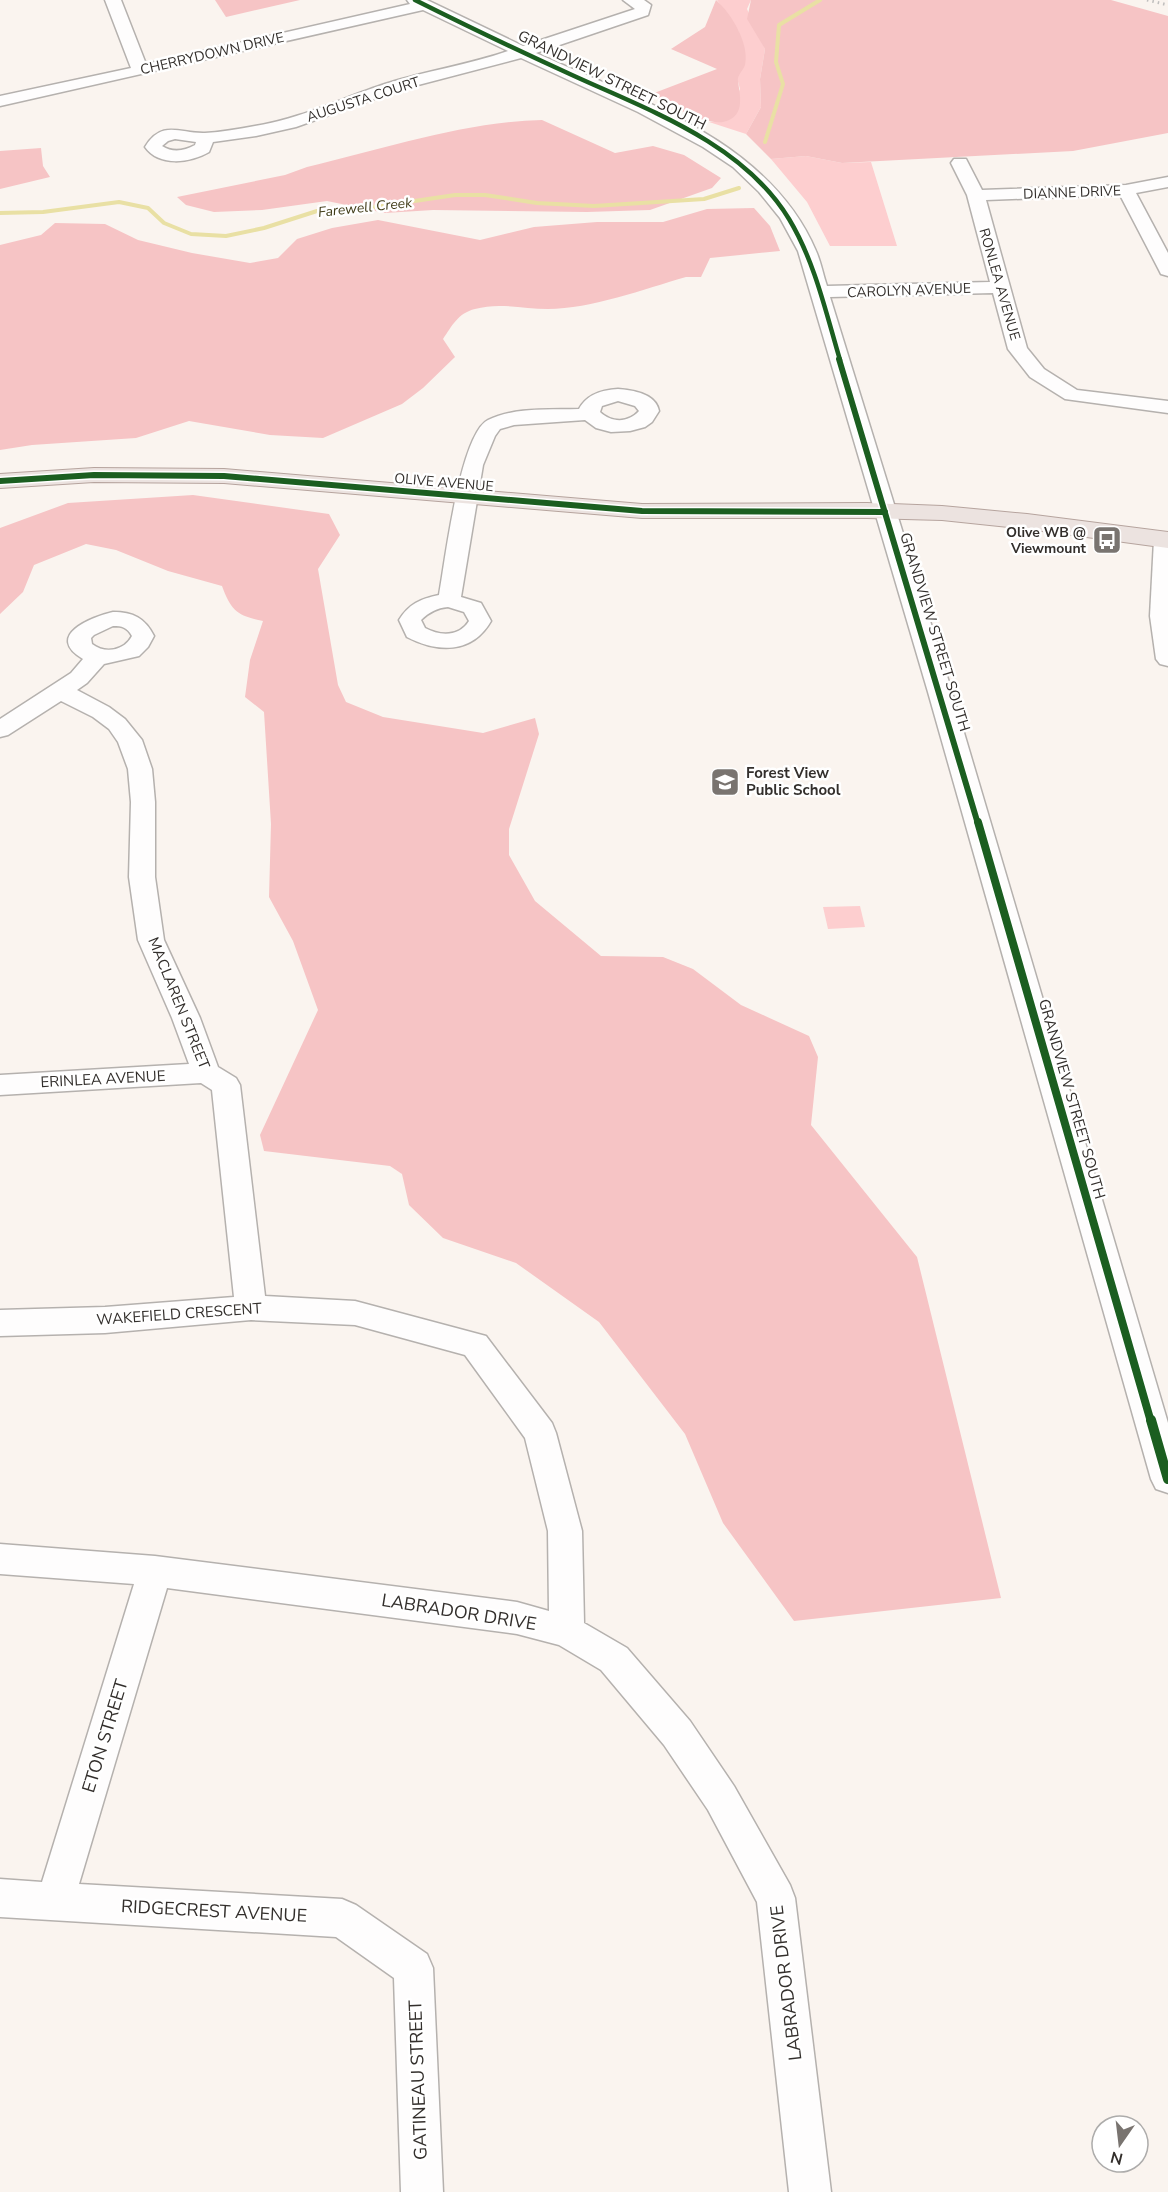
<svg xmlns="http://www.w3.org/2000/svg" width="1168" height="2192" font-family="'Nunito Sans',sans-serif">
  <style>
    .green { fill: #fdcecf }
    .forest { fill: #f6c4c5 }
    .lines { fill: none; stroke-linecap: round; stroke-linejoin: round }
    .stream { stroke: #e9e0a4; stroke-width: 4 }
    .minor-casing { stroke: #b5b1ae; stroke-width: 3 }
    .major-casing { stroke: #b6a49e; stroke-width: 2 }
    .minor { fill: #fefdfd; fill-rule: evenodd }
    .major { fill: #ece3e0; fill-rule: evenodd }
    .rail { stroke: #bfbebd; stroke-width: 3; stroke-dasharray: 1.5 4; stroke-linecap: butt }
    .cycleway-far3-casing { stroke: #fff; stroke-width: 7 }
    .cycleway-far2-casing { stroke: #fff; stroke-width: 9 }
    .cycleway-far1-casing { stroke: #fff; stroke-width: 11 }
    .cycleway-casing { stroke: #fff; stroke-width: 14 }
    .cycleway-far3 { stroke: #1b5e20; stroke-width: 4.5 }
    .cycleway-far2 { stroke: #1b5e20; stroke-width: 6 }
    .cycleway-far1 { stroke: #1b5e20; stroke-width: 8 }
    .cycleway { stroke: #1b5e20; stroke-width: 10 }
    .labels { text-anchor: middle; stroke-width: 5; stroke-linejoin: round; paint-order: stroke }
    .far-street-label { font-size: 14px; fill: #332f2c; stroke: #fff }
    .far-water-label { font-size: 14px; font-style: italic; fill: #3f3a16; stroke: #fff }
    .far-poi-label { font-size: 14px; font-weight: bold; fill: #332f2c; stroke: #fff; text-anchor: end }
    .street-label { font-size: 15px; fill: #332f2c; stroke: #fff }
    .poi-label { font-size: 15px; font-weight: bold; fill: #332f2c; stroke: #fff; text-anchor: start }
    .near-street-label { font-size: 18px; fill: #332f2c; stroke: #fff }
  </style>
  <rect width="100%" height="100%" fill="#faf4ef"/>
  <g class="green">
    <path d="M717,0H751L747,9L765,49L760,79L761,107L746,134L709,122L727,121L740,89L737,78L739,32Z"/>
    <path d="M806,156L842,163L871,162L897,246H830L807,202L771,159Z"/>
    <path d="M860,906L865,927L828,929L823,907Z"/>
  </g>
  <g class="forest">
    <path d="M215,0H300L226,17Z"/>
    <path d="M716,0C731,13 750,44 745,65C743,71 737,75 738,81C740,96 745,114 727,121C707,128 667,103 649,95L717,69L671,49L705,27Z"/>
    <path d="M751,0H1111L1168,16V133L1073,151L842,163L806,156L771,159L746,134L761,107L760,79L765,49L747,19Z"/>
    <path d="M542,120L615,153L653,146L684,155L721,178L712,188L650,210L587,212L433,210L385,213L327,201L262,210L214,212L186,205L177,197L285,175L307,167C384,149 463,122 542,120Z"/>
    <path d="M41,148L43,166L50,177L0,189V151Z"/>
    <path d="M754,208L770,226L780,251L710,258L701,277H686C644,289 591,309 548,309C523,309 499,302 475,309C458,313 452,326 443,339L455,357L423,388L402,404L323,438L270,435L189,421L136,438L32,445L0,450V245L41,235L55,223L105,224L138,240L192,253L250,263L278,258L297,239L332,228L378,220L480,240L534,227L597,222H663L707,209Z"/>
    <path d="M193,495L329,514L340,535L318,569L338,685L346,702L383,717L483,733L535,718L539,734L509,829V855L535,901L601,956L663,957L693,969L741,1005L809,1036L818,1057L811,1125L917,1257L1001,1598L794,1621L723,1523L685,1434L599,1322L516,1263L443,1238L409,1205L402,1174L390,1166L264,1151L260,1135L318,1010L293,941L269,897L271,824L264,712L245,697L250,660L263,621C238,616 231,611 222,586L168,571L116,550L86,544L34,565L23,592L0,614V528L68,503Z"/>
  </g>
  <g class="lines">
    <g class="stream">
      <path d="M765,142L783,84L776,62L779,25L820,0"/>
      <path d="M0,213L43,212L119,202L148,208L164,223L191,234L226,236L264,228L317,211L354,210L455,195H485L537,203L594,206L704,199L739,188"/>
    </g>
    <g class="minor-casing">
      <g id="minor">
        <path d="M105,0H121L146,64L410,4L407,0H427L523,46L635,9L623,0H644L651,5L648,15L536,53C637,99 769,140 816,251C821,262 823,275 827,286L990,282L967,195L951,163L954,159H966L982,190L1126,185L1168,177V187L1136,193L1168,253V276L1161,274L1159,270L1120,195L986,200L1027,348L1044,369L1077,390L1168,401V413L1065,399L1030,377L1008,349L993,293L830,297L952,692L1168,1423V1493L1156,1489L1151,1479L928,692L798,251L780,218L759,192L733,167L703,147L638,112L521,58L399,90L296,127L256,136L213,142L209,152C190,163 159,167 145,147C162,119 180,134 205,133C222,132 239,129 255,126C300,119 342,98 385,84C425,71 468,65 508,51L423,10L0,106V96L131,68ZM175,139L196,142L195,145C184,151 173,153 162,146L168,141Z"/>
        <path d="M618,389C633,390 656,394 659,411L652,422L645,427L630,431L611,432L596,428L585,420L514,425L500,429L495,436L483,465L461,597L481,603L491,621C472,654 438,653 407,637L399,620C409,604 420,599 439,595C445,562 460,434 488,420C514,407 550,410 579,409C587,394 602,390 618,389ZM618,401L635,406L639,411C628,423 612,423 600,412L602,406ZM448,607L464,612L469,621C459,637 440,636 425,628L421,620C429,612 437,608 448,607Z"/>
        <path d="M1165,533L1168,534V666L1160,664L1156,659L1150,616L1154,540L1157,535Z"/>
        <path d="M113,612C133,612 145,618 154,636L148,647L139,656L104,664L87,683L77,690L109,707L125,719L142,740L152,769L155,802V877L164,940L200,1018L218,1067L236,1078L240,1085L265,1296L355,1301L486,1336L552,1423L556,1433L582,1531L584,1623L627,1648L690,1721L734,1786L790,1885L795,1898L831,2192H789L757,1902L708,1810L664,1745L601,1670L559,1645L517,1634L167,1588L79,1884L342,1899L356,1905L427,1954L433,1968L443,2192H401L394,1978L336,1937L0,1917V1879L42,1882L134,1584L0,1574V1544L155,1556L517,1602L549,1611L548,1531L525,1438L465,1355L355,1325L251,1320L105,1333L0,1336V1310L105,1307L234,1297L212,1090L201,1083L0,1095V1075L189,1064L172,1018L138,940L129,877L131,802L128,769L118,742L109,729L93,717L61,701L8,735L0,737V719L71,673L83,659C44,636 91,617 113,612ZM113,626C122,626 127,627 132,636C124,651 105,654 92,644L91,638L94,635Z"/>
      </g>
    </g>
    <g class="major-casing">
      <path id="major" d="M94,468L224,469L642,504L867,503L942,506L1027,514L1168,532V548L1027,529L942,520L867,518H642L224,483L94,482L0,488V474Z"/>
    </g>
    <use href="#minor" class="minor"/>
    <use href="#major" class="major"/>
    <path class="rail" d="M1147,0L1168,5"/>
    <g class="cycleway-far3-casing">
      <path id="cycleway-far3" d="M415,0C467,26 519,51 572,75C648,110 743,143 789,219C815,262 826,313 840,360"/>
    </g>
    <g class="cycleway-far2-casing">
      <g id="cycleway-far2">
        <path d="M839,359L978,824"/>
        <path d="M0,481L94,475L224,476L642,511L885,512"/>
      </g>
    </g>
    <g class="cycleway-far1-casing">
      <path id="cycleway-far1" d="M978,822L1151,1422"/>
    </g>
    <g class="cycleway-casing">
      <path id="cycleway" d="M1151,1420L1168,1479"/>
    </g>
    <use href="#cycleway-far3" class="cycleway-far3"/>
    <use href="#cycleway-far2" class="cycleway-far2"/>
    <use href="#cycleway-far1" class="cycleway-far1"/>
    <use href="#cycleway" class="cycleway"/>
  </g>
  <defs>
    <g id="bus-square" transform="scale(1.5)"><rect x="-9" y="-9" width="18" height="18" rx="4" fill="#797470" stroke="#fff"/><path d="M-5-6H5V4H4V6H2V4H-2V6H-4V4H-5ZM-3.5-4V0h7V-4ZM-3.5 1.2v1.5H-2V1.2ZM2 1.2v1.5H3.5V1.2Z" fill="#fff"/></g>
    <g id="school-square" transform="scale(1.5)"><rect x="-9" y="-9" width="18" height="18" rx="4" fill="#797470" stroke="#fff"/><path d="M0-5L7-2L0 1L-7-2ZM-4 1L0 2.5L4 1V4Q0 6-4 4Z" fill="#fff"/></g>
  </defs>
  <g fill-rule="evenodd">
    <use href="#bus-square" x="1107" y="540"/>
    <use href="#school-square" x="725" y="782"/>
  </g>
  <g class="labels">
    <g class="far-street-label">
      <text transform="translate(212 53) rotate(-13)" y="5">CHERRYDOWN DRIVE</text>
      <text transform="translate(363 99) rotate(-18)" y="5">AUGUSTA COURT</text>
      <text transform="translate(1072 192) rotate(-2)" y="5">DIANNE DRIVE</text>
      <text transform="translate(1000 284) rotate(74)" y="5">RONLEA AVENUE</text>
      <text transform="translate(909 290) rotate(-2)" y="5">CAROLYN AVENUE</text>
      <text transform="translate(444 482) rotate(5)" y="5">OLIVE AVENUE</text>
    </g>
    <g class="far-water-label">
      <text transform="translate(365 207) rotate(-6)" y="5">Farewell Creek</text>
    </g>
    <g class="far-poi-label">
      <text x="1086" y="537">Olive WB @<tspan x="1086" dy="16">Viewmount</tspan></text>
    </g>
    <g class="street-label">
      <text transform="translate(612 80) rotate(26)" y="5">GRANDVIEW STREET SOUTH</text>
      <text transform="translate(935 632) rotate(73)" y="5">GRANDVIEW STREET SOUTH</text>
      <text transform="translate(179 1003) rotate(68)" y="5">MACLAREN STREET</text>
      <text transform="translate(103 1079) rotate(-3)" y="5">ERINLEA AVENUE</text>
      <text transform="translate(1072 1099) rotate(74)" y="5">GRANDVIEW STREET SOUTH</text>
      <text transform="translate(179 1314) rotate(-4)" y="5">WAKEFIELD CRESCENT</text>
    </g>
    <g class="poi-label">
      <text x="746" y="778">Forest View<tspan x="746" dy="17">Public School</tspan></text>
    </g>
    <g class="near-street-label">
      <text transform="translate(459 1612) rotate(9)" y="6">LABRADOR DRIVE</text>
      <text transform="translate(105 1736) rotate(-73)" y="6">ETON STREET</text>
      <text transform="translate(214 1911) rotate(3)" y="6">RIDGECREST AVENUE</text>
      <text transform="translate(786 1983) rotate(-97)" y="6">LABRADOR DRIVE</text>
      <text transform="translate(418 2080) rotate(-92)" y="6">GATINEAU STREET</text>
    </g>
  </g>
  <g transform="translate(1120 2144) rotate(194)"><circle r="28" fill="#ffffff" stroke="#adacab" stroke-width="1.5"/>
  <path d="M0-4.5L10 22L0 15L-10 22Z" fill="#797470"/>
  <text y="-9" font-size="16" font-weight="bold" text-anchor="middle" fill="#332f2c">N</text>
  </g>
</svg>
